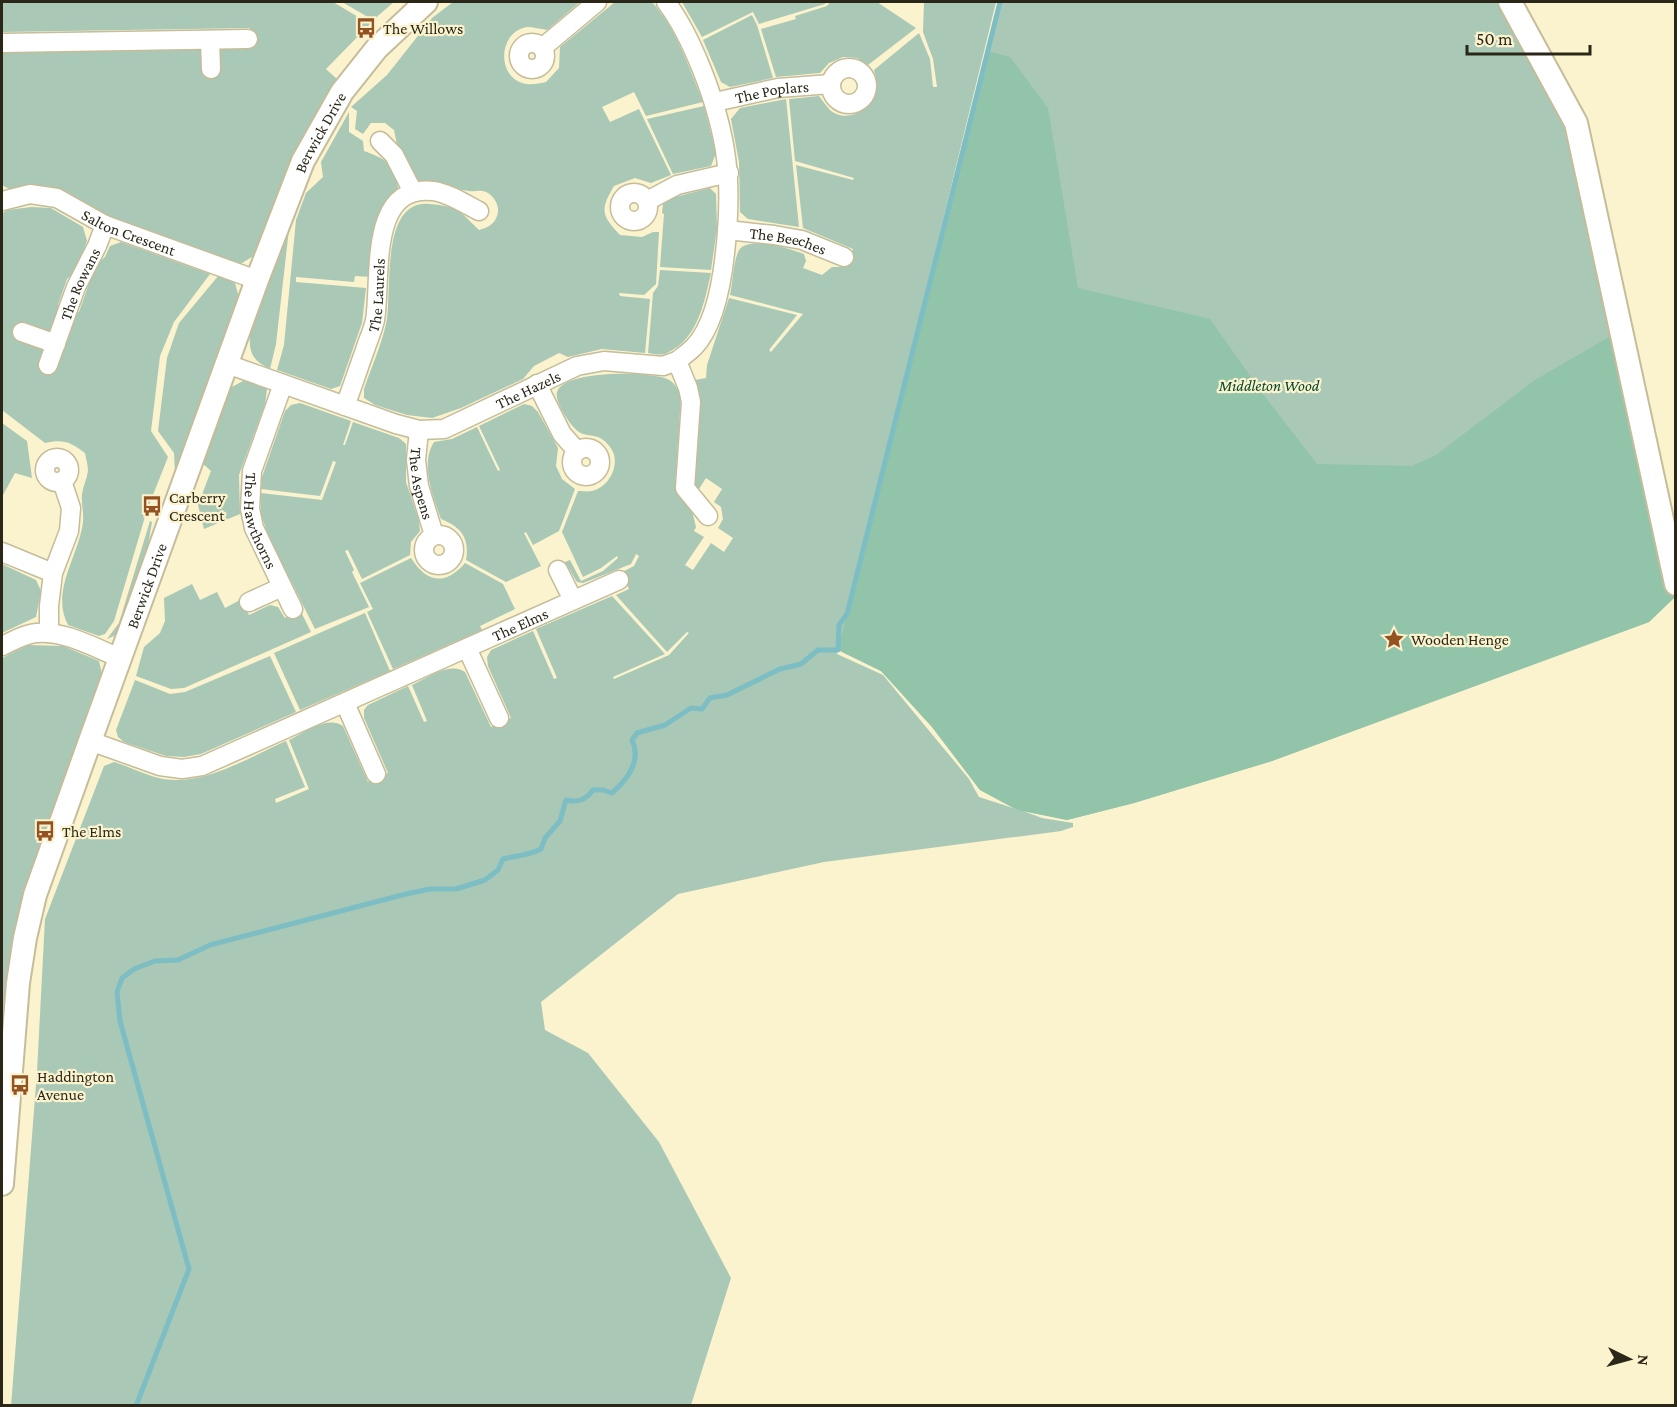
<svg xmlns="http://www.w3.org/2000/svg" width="1677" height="1407" font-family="'Crimson Pro',serif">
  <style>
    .green { fill: #a9c8b6; fill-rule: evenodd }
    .forest { fill: #91c4a9 }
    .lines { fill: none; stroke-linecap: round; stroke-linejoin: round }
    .stream { stroke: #7dbdc4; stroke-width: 5 }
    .minor-casing { stroke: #c5bd9a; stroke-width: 21 }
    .tertiary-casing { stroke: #c5bd9a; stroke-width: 26 }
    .minor { stroke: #fff; stroke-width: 18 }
    .tertiary { stroke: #fff; stroke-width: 22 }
    .labels { text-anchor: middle; stroke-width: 4.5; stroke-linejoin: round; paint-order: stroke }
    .poi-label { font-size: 16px; fill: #2a2719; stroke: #fbf2ce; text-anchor: start }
    .street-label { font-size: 16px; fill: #2a2719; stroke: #fbf2ce }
    .park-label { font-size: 16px; font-style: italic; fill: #02462c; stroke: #fbf2ce }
  </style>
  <rect width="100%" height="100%" fill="#fbf2ce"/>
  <g class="green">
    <path d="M2,2H333L370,24L326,69L338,80L311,124L291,165L257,254L242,263L225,262L108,219L37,188L9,189L2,185V51L197,47L203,53L217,56L221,49L227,47L249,46L250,28L2,32Z"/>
    <path d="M342,2H394L373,20Z"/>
    <path d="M453,2H580L547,30C541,29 533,27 527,27C497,32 496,80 527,84C533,85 541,83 546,82L559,68L560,47L615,2H652C677,29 689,68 703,102L646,116L634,92L602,107L610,122L639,109L671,175L651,183L635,178L614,186C600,210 601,215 620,235L642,237L653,232H659L656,284L644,295L619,293L620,296L650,299L645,353L602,349L568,357L559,353L534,366L523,379L461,408L432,418L407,415L375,405L364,398V389C371,368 381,346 386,324C393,293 379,200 429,204C460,207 457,209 479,230C490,227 496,223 498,212C499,203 492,193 483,191C478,190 473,192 469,191C451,189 435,184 417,183L397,145L394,130L385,123H371L363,134L355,129L357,111L351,107L387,75L432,18Z"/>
    <path d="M682,2H827L825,4L759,24L753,12L702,37Z"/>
    <path d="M830,2H877L916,28L868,65L857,58L843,57L829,63L820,73L776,77L761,29L796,19L795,16L827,6Z"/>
    <path d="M924,2H996L844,627L1000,2H1510L1576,123L1675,597L1649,622L1272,761L1134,803L1067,820L1023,811L1042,818L1073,823V827L1061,831L824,862L678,894L541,1002L545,1030L588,1053L659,1142L731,1278L691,1405L11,1406L37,1072L45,919L104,766L114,762C130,767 147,776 163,779C205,786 249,757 286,741L305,787L275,799L276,803L309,789L289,740C304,733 327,715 343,726L368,782L388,773L364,718V710L368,705L408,686L424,722L427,721L412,685C427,678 450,661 465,672L491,727L511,718L488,666L487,657L491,650L533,631L554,679L557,678L536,629L612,596L665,654L613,677L614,679L669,655L689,633L687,632L667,652L616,595L629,589L622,572L634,566L639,556L636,554L631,564L583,583L577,582L565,562L570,560L581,581L603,571L618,558L617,556L601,568L583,577L562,532L578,491C582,491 588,492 592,491C610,487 622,462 610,447C598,431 591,439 579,432C571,427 554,401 557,392C564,370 649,371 667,379C675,382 677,389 681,396L675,486H680L691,507L696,527L694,531L704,537L685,565L693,570L711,543L724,552L733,538L718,528L723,519L721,507L714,502L722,489L706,478L697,492L693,477L699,402L695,380L706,378L707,365L729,298L797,315L769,350L771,352L803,314L730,295C733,281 733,265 738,252C745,234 790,249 804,254L806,261L803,268L822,275L832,267H845L853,249L803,228L796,165L853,180L854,178L795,161L789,99L819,96C823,101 827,107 831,111C848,124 875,108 877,88C878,83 875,75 874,70L919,33L930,59L933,87H937L933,59L923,32ZM838,650L881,671L932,727L980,790L1013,808L979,797L969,779L883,675L837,654Z"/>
    <path d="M752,15L757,25L773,78L730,87L721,82L703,40Z"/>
    <path d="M786,99L799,227L748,219L740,212L739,162L731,119L740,108Z"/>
    <path d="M704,106L716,153L711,166L673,174L647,119Z"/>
    <path d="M349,112V132L363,141L364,151C387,160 393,162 398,187L372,277L355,276L354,282L296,277V282L366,288L362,323L340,386L331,389L277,370L284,345L296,220L306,193L323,177L321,162Z"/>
    <path d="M710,188L716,194L717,228L711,270L660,267L664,214L662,213L663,204L671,198Z"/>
    <path d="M31,207L51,208L83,227L87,241L77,270L67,279L58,305L62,307C57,318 56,330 43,333L44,353L39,367L52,372L75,311L79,312L95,266L105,257L110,246L121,242L210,274L174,322L160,356L151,431L168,457L147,510L114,621L105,634L99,636L68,625C50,591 79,556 83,522C84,513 81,503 82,494C83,486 87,479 88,471C88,465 86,459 85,453C70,442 64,439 45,443L2,410V213L8,210Z"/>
    <path d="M290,220L276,344L270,369C250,359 249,351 250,330Z"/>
    <path d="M660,270L711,273C704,303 698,339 667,353C662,356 654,354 648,353L653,293L658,286Z"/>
    <path d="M219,275L235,283L239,298L184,457L175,472L174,453L158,431L167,358L179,323Z"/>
    <path d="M243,381L258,383L267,389L265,404L239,475L240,514L204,529L198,505L211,471L201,462L228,389Z"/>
    <path d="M300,403L351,421L343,445H345L353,422L399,438L406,444V482L419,521L420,531L411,542L410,555L362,579L348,550L345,551L354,570L352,572L369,607L315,629L268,535L261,514V493L322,500L336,462L333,461L320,496L261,489L262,477L285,411L291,405Z"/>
    <path d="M524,404L532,406L538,412L558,448L556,466L562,479L575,489L559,531L533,545L526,532L524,533L541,566L506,582L466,560C470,538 461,527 441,519C433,497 420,464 434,442L452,439L477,427L498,471L500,470L479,426Z"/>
    <path d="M2,423L27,441L32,478L15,473L2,497Z"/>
    <path d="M150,521L152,522L145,563L121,628L114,636L107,639L119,623Z"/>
    <path d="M411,558C427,583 445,586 465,563L503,584L515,609L480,626L482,630L393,669L367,612L373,609L360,583Z"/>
    <path d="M2,564L36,580L41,591L36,617L2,633Z"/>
    <path d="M192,584L200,600L217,592L225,608L242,599L249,615L270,605L278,607L285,618L300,610L311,632L184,688L171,689L136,676L144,647L160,633L165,621L164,598Z"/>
    <path d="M365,613L390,671L300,710L274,653Z"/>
    <path d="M28,645L63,646L99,661L103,678L25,899L2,1082V658Z"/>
    <path d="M270,656L296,712L201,754L184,757L166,756L124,742L118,737L116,730L135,680L170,694L185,692Z"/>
  </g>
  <path class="forest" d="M988,51L1010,57L1048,108L1078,288L1210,319L1262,393L1317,464L1412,466L1436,455L1535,380L1621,330L1675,584V597L1649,622L1272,761L1134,803L1067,820L1018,810L980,790L932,727L881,671L838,650Z"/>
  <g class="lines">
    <path class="stream" d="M136,1406L189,1269L120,1021L117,992L122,978L134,969L155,961L178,960L210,945L406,894L430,889H456L485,880L498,870L503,859C517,855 528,856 541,849L545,838L560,821L566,800C578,803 586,800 593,790H603L612,793C628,779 642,761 632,740L637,733L665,725L691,708L702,709L710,698L727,695L780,669L801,664L818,650H838L839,625L847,614L1000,2"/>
    <g class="minor-casing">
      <g id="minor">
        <path d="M666,2C682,23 692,45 702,70C728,136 733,182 725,253C722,281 715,325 694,347C689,352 682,357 677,361"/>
        <path d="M210,40L211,69"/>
        <circle cx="532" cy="56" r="13"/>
        <path d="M2,43L248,39"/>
        <path d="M542,48L597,2"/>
        <circle cx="849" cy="86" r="18"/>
        <path id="s1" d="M715,102L778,88L831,84"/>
        <path d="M380,141L394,155L413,192"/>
        <circle cx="634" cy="207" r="14"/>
        <path id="s2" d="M2,201L30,194L57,198L105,225L257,280"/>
        <path d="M647,201L677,185L729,173"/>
        <path id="s3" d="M727,230L774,235L802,240L844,257"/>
        <path d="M22,332L56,344"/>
        <path id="s4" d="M227,364L396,424L419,430L444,429L577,366L604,361L663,366L677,361L688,388L691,402L685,488L708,516"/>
        <path id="s5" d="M48,365L76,287L97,246L105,225"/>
        <path id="s6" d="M283,384L252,471L250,509L254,528L293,609"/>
        <path d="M537,384L562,434L577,451"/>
        <path id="s7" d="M345,406C352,388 358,369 365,350C368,340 373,330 375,320C382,279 367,184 433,191C449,193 465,204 479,211"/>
        <path id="s8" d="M419,430L416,460L419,486L434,535"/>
        <circle cx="586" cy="462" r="14"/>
        <circle cx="57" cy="470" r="12"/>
        <circle cx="439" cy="550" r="15"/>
        <path d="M2,552L53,573"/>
        <path d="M558,570L573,600"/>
        <path d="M249,602L282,587"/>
        <path d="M49,633V606L53,573L69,531L71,508L62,481"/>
        <path d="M2,646C13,641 24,634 36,633C64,630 95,648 120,658"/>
        <path d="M467,648L499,718"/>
        <path d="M345,703L376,774"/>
        <path id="s9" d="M90,741L160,766L182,769L202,766L619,580"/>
      </g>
    </g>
    <g class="tertiary-casing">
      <g id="tertiary">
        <path d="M1510,2L1576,123L1676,584"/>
        <path id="s10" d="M2,1184L18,983L25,938L35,895L90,741L257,280L303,161L342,92L377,48L426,2"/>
      </g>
    </g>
    <use href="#minor" class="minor"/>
    <use href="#tertiary" class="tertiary"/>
  </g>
  <defs>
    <g id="bus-bare" transform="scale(1.62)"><path d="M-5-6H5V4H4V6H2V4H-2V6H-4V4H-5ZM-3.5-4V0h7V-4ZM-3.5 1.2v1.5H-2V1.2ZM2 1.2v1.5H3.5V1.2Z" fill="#955221" stroke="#fbf2ce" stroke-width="2.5" paint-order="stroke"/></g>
    <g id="sight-bare" transform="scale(1.62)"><path d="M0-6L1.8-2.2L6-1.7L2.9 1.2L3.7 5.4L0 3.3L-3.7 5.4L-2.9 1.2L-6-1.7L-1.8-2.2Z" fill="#955221" stroke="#fbf2ce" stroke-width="2.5" paint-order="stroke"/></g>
  </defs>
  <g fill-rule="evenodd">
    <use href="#bus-bare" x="366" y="28"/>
    <use href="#bus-bare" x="152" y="506"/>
    <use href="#sight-bare" x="1394" y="639"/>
    <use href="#bus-bare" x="45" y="831"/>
    <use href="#bus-bare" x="20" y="1085"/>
  </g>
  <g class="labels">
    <g class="poi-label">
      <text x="383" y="34">The Willows</text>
      <text x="169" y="503">Carberry<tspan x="169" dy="18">Crescent</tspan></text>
      <text x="1411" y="645">Wooden Henge</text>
      <text x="62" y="837">The Elms</text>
      <text x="37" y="1082">Haddington<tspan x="37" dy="18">Avenue</tspan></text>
    </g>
    <g class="street-label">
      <text dy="6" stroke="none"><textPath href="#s1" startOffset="58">The Poplars</textPath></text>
      <text dy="6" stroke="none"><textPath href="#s10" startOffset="1106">Berwick Drive</textPath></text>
      <text dy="6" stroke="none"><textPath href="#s2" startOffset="136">Salton Crescent</textPath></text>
      <text dy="6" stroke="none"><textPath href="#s3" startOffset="62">The Beeches</textPath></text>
      <text dy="6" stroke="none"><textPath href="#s5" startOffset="87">The Rowans</textPath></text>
      <text dy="6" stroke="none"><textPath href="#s7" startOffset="116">The Laurels</textPath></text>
      <text dy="6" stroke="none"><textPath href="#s4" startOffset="321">The Hazels</textPath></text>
      <text dy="6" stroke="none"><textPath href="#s8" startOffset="54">The Aspens</textPath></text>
      <text dy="6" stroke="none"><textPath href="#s6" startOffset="144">The Hawthorns</textPath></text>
      <text dy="6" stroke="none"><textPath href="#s10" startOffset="620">Berwick Drive</textPath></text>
      <text dy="6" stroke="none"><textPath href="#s9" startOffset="465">The Elms</textPath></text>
    </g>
    <g class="park-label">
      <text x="1269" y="391">Middleton Wood</text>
    </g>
  </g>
  <rect width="1677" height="1407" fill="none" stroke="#2a2719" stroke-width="6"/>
  <g transform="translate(1629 1359) rotate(95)" stroke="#fbf2ce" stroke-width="4.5" paint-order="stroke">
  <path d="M0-4.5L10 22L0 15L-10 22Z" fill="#2a2719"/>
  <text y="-9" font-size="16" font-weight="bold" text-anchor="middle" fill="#2a2719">N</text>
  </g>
  <path d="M1467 45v9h123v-9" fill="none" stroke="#2a2719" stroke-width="3"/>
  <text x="1476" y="45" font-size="18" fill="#2a2719" stroke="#fbf2ce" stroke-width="4.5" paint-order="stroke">50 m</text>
</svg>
